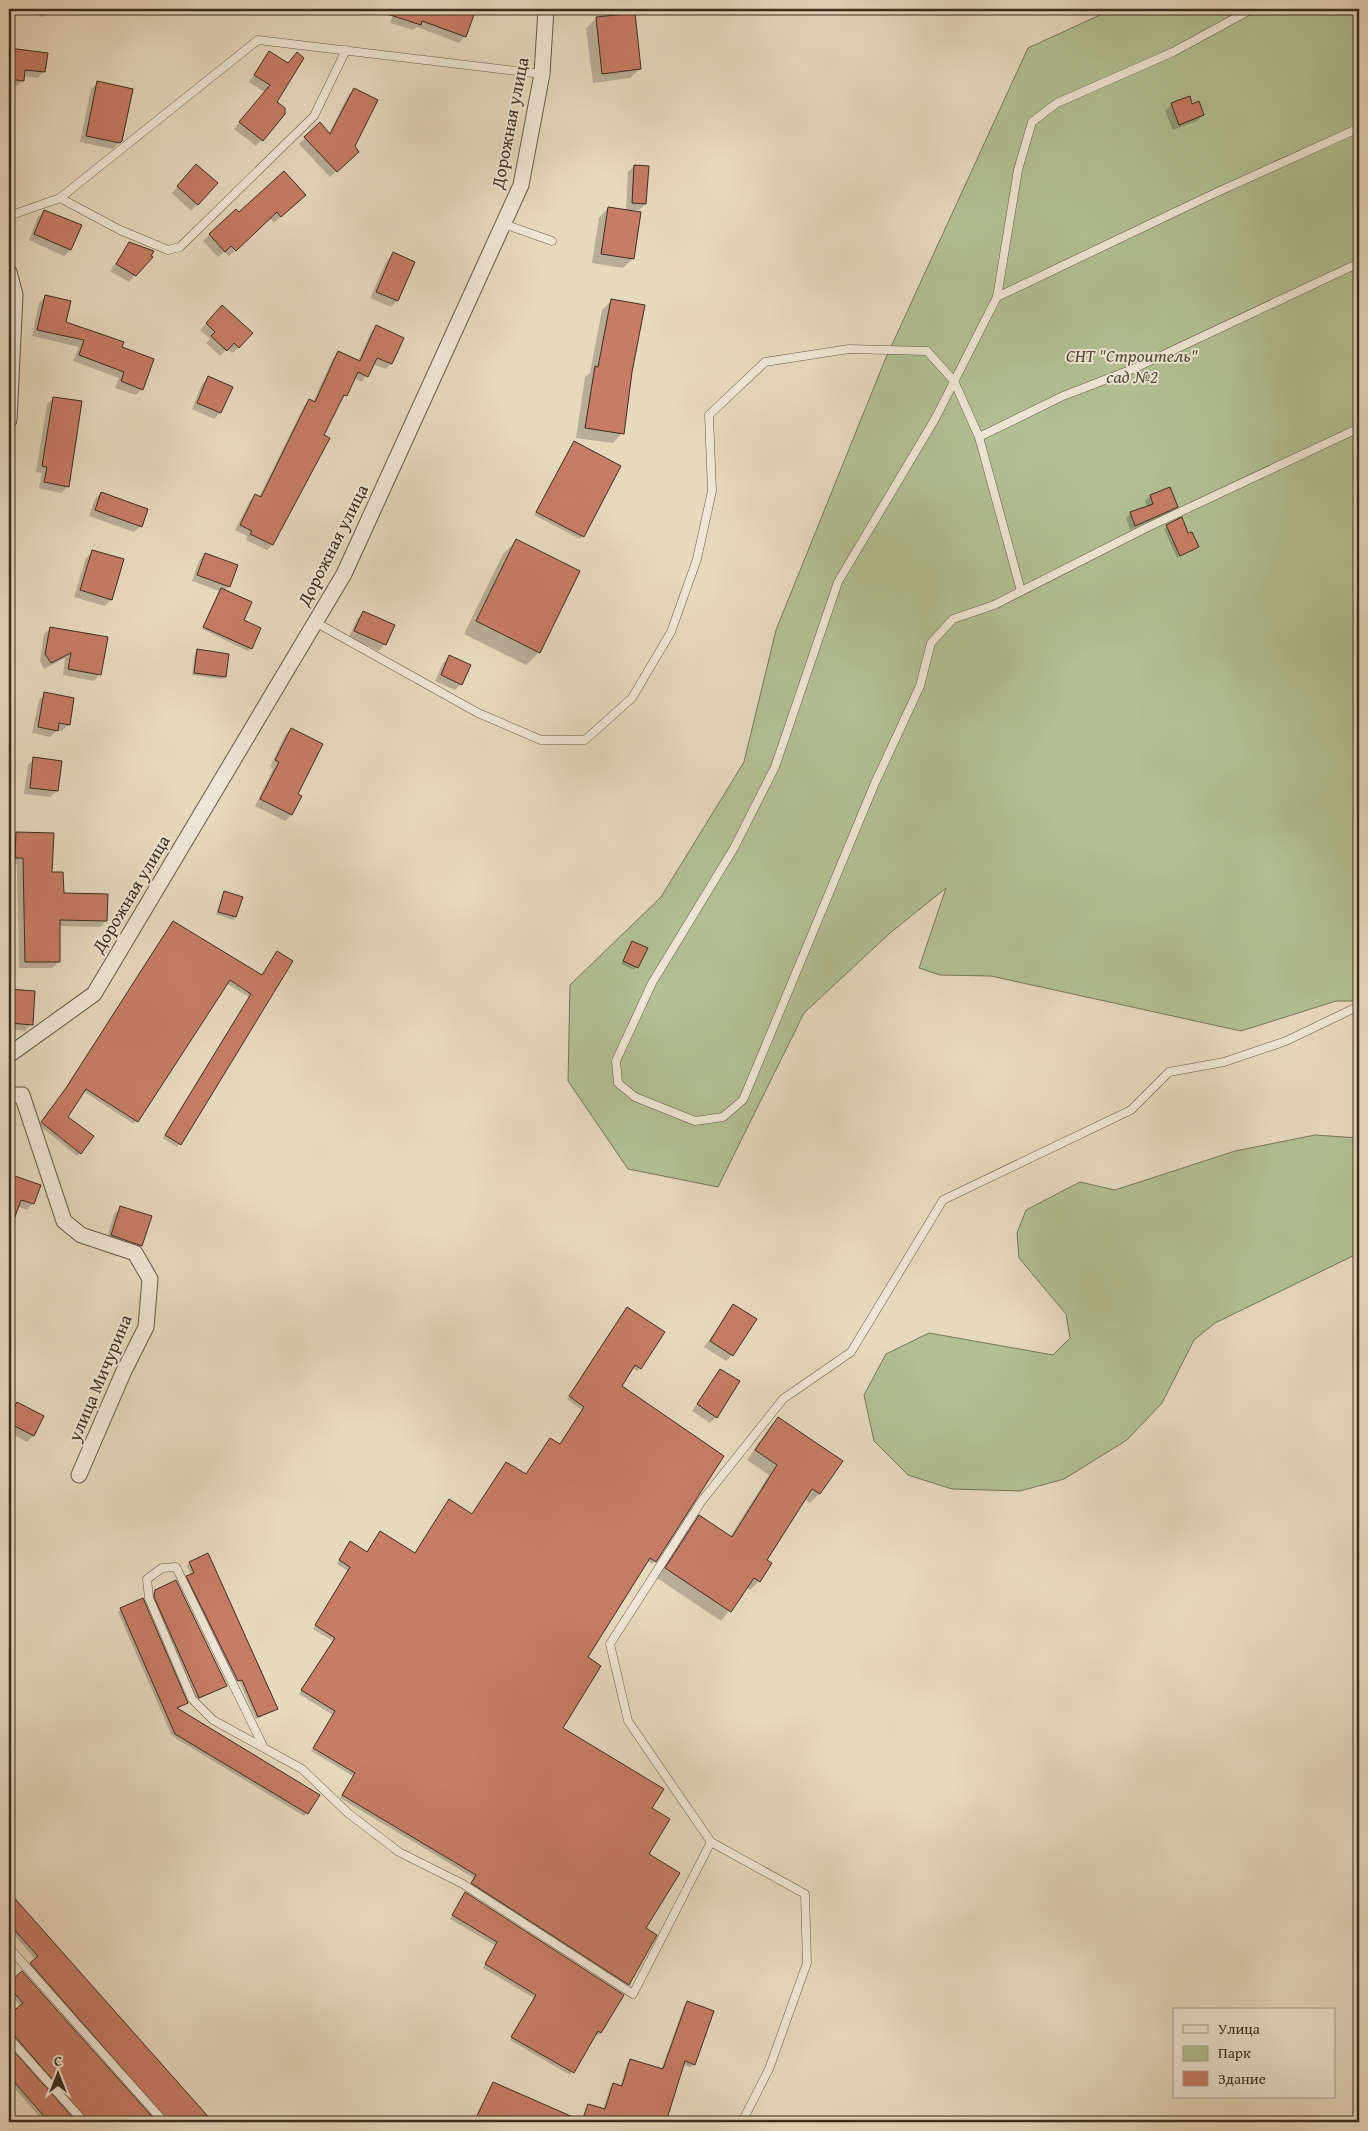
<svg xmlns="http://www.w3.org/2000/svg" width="1368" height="2131" font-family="'Gentium Book Plus',serif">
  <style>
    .green { fill: #b2c094; stroke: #767658 }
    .shadow { fill: #0003 }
    .building { fill: #c67c67; stroke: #392d1d }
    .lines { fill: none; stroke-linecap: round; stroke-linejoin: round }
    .lane-casing { stroke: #645845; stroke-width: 9 }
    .street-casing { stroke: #645845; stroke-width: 17 }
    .lane { stroke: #efe6d5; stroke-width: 8 }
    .street { stroke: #efe6d5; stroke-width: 15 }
    .labels { text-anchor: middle; stroke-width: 4; stroke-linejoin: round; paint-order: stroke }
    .street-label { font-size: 18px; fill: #392d1d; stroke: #efe6d5 }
    .park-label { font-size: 18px; font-style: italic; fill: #514a35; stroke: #efe6d5 }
  </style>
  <rect width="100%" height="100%" fill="#e7d9be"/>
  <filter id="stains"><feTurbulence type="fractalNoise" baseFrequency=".004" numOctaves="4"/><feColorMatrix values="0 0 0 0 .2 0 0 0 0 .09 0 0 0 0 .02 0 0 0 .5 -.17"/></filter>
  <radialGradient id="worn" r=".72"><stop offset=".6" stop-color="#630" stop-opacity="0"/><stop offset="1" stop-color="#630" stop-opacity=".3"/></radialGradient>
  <g class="green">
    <path d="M1113,9H1359V1001H1336L1241,1031L991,976L940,975L919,968L946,888L890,933L804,1013L718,1187L628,1169L568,1081L570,985L661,897L744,762L776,630L885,360L1028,48Z"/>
    <path d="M1315,1135L1359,1138V1253L1215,1323L1194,1340L1162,1403L1127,1440L1064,1479L1020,1491L952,1489L908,1475L874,1441L864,1395L886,1354L929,1333L1053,1355L1070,1338L1066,1314L1019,1258L1017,1233L1026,1210L1080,1182L1115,1190L1235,1151Z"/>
  </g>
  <g class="shadow">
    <path d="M19,9H54L43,17Z"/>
    <path d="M214,9H246L241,14Z"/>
    <path d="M395,9H461L474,13L465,36L459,43L417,27L413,30L390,23Z"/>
    <path d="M634,14L640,69L630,78L593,83L586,28L596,19Z"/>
    <path d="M9,49L46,54L44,71L38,78L23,76V80L17,86H9Z"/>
    <path d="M269,53L275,102L283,114L256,146L234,129L265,92L249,82Z"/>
    <path d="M98,83L121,140L113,149L80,142L91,89Z"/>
    <path d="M355,89L351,158L330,177L299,144L305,138L329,134L348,95Z"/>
    <path d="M1189,98L1192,106L1203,115L1197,121L1173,130L1165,111L1172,104Z"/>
    <path d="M634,166L645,204L639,210H631L633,258L623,268L592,263L599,218L608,208L626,211L628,172Z"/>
    <path d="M190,172L216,183L191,211L172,193Z"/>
    <path d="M298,201L274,223L270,218L229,256L224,252L218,257L203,241L236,210L239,214Z"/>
    <path d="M45,211L70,250L64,256L29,240L38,217Z"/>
    <path d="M129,244L151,257L129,282L110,271Z"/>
    <path d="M393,254L413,262L397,301L391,307L370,298L387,260Z"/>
    <path d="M46,296L65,322L120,348L142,389L136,395L115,388L119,378L73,361L79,347L32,336L39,303Z"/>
    <path d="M612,300L631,372L622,433L613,443L576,438L585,377L590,373L602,310Z"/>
    <path d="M216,313L239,347L232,353L227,349L220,356L206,343L210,339L200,330Z"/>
    <path d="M376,327L391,363L386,369L373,364L362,382L354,378L322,435L328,438L272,545L267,550L246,540L247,536L235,530L250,501L256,496L259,497L304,406L309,400L313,402L333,358L339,353L358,361L371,332Z"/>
    <path d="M209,378L220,413L214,419L192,409L202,384Z"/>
    <path d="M54,398L68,486L61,493L39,488L42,473L36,472L47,404Z"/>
    <path d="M574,442L620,467L580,539L534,515Z"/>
    <path d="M101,493L141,526L134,532L89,516L95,499Z"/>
    <path d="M1150,496L1176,506L1172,511L1130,530L1126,518L1131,513L1148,507L1145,501Z"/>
    <path d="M1181,519L1188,535L1197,547L1177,558L1164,529Z"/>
    <path d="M516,541L539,652L526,665L464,634L503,554Z"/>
    <path d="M93,551L123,560L111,600L104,606L74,597L86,558Z"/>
    <path d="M205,554L229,586L224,591L242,621L251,648L248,651L202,629L219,591L192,581L199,561Z"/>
    <path d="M363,612L385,644L379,651L349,637L357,619Z"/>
    <path d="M51,628L100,674L94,681L63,675L65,658L44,669L40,661L44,634Z"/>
    <path d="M197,650L225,677L222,679L192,675L195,653Z"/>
    <path d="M450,657L461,684L455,690L435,681L443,663Z"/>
    <path d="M45,694L69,724L62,731L57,730L50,737L32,733L39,700Z"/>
    <path d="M291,729L296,794L291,815L285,821L255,806L273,769L270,767L285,735Z"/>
    <path d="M34,759L57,791L50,797L24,794L28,765Z"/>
    <path d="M16,833L51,873L62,895L106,921L100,927L59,926V962L52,968H19L17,864H9L10,840Z"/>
    <path d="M224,892L235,917L233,920L216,914Z"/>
    <path d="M171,926L261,976L291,961L177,1147L163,1138L249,997L226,983L134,1124L83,1091L66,1117L80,1153L77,1156L39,1125L63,1092Z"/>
    <path d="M633,943L646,949L634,970L621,964Z"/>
    <path d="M9,990L34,992L31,1024L25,1031L9,1029Z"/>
    <path d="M9,1176L39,1186L33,1203L27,1210L17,1206L12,1221L9,1224Z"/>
    <path d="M121,1208L141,1245L135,1252L106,1241L114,1214Z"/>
    <path d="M734,1305L732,1355L726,1361L704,1347Z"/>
    <path d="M624,1311L640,1368L637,1371L632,1368L620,1386L655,1561L652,1564L647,1560L586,1658L561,1728L651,1809L644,1929L628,1984L625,1987L469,1886L474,1878L340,1798L353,1776L311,1751L333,1715L299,1694L333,1641L313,1629L348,1571L337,1564L347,1546L367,1553L380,1533L415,1554L472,1515L506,1463L526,1475L559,1445L582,1410L567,1399Z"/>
    <path d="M720,1370L716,1417L710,1423L692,1411Z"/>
    <path d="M17,1404L43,1417L33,1436L27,1442L9,1432V1413Z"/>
    <path d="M778,1419L841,1462L819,1494L810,1503L804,1499L766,1561L759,1581L750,1590L747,1588L721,1621L657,1578L690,1526L700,1517L730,1537L769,1475L747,1460L769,1428Z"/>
    <path d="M190,1563L276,1709L274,1711L256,1719L239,1681L235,1683L184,1579L191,1575L187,1565Z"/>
    <path d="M155,1591L226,1685L223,1688L196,1700L152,1600V1594Z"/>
    <path d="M121,1609L187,1703L176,1709L307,1813L304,1816L172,1736L118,1612Z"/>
    <path d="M9,1894L212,2122H166L28,1967L36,1960L9,1929Z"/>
    <path d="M463,1897L622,1995L600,2033L598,2035L595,2034L570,2075L510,2040L534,1998L483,1968L496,1946L450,1919Z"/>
    <path d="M22,1972L155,2122H86L9,2037V2017L21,2006L9,1992V1984Z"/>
    <path d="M687,2003L694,2064L691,2067L683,2065L665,2122H473L494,2084L581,2121L588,2105L603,2110L610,2088L614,2084L620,2087L627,2064L631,2061L661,2070L684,2006Z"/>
    <path d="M9,2048L75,2122H44L9,2082Z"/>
  </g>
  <g class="building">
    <path d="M381,9H465L475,12L466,37L422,21L421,25L381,12Z"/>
    <path d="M635,13L641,69L602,74L596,17Z"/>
    <path d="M9,48L48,53L45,72L25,70L24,81L9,79Z"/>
    <path d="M269,51L288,63L297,52L304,58L277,102L285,108V114L263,141L239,122L270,85L254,75Z"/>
    <path d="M97,81L133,89L122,141L120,143L86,136Z"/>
    <path d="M354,88L378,100L355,146L359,152L337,172L304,137L320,122L330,134Z"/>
    <path d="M1190,96L1192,104L1199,101L1204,115L1179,125L1171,103Z"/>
    <path d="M196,164L218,183L198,205L177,186Z"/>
    <path d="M634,165L649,166L646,204L632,203Z"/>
    <path d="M284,171L306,195L281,217L277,212L236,251L231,246L225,252L209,234L236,209L239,212Z"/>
    <path d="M608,207L641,212L634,259L601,254Z"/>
    <path d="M44,210L82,225L71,250L34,234Z"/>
    <path d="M129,242L154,251L151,256L153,257L136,276L116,264Z"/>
    <path d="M393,252L415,262L398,301L376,292Z"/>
    <path d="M45,295L71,301L66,322L124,342L122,347L154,359L143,390L121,381L124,372L79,355L84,340L37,330Z"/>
    <path d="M611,299L645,305L632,372L624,434L585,428L595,366L598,367Z"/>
    <path d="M222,305L253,333L239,348L234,343L227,351L211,336L215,332L206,323Z"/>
    <path d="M376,325L404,338L392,364L377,358L368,377L358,372L347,396L344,395L324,435L330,438L273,545L250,534L252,531L240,525L255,494L261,497L309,399L315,402L338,351L360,361Z"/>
    <path d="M208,376L233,387L221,413L197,403Z"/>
    <path d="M53,397L82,401L69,487L44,482L47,467L42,466Z"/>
    <path d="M574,441L621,466L584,537L536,512Z"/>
    <path d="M1170,487L1178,507L1135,526L1130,512L1153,504L1150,495Z"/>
    <path d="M101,492L148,509L142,527L95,510Z"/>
    <path d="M1182,517L1188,533L1192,532L1199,547L1180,556L1166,525Z"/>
    <path d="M516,539L580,571L540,653L476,621Z"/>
    <path d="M92,550L124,559L112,600L80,590Z"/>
    <path d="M205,553L238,565L230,587L197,575Z"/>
    <path d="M221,588L252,602L244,620L261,628L252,649L203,627Z"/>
    <path d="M363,611L395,625L386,645L354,631Z"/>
    <path d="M50,627L108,637L101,675L68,669L71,653L51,663L45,654Z"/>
    <path d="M197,649L229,654L226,677L194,673Z"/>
    <path d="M449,655L471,665L462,685L441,675Z"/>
    <path d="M44,692L74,698L70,725L59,723L58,731L38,727Z"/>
    <path d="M291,728L323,744L298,794L302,796L292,815L260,799L279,762L275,760Z"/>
    <path d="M33,757L62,761L58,791L30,788Z"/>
    <path d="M16,832L54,833L52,872H63L64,893L108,894L107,921L60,920V962H25L23,858H15Z"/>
    <path d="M224,891L243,897L236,917L218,912Z"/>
    <path d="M173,921L262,975L277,951L293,961L181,1145L165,1135L251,994L230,980L138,1122L86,1089L68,1117L94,1136L81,1154L41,1122L66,1088Z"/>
    <path d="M632,941L648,948L638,968L623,961Z"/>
    <path d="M9,989L35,991L33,1025L9,1023Z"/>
    <path d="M9,1174L41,1185L34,1204L21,1200L11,1228L9,1227Z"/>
    <path d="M120,1206L152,1216L142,1246L111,1235Z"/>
    <path d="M733,1304L757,1319L733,1356L710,1341Z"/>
    <path d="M627,1307L665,1332L641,1369L635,1365L622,1386L724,1456L656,1562L650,1558L588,1657L601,1666L563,1728L664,1789L652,1808L670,1819L649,1854L680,1873L646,1928L657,1935L629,1985L471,1883L476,1875L342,1795L355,1773L313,1748L335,1711L301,1690L335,1638L315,1625L350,1567L339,1560L350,1541L367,1552L380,1531L415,1553L449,1499L472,1514L506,1462L526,1474L550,1438L560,1444L584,1407L569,1396Z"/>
    <path d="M720,1369L740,1381L717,1418L697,1404Z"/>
    <path d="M17,1402L44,1416L34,1436L9,1423V1417Z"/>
    <path d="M778,1417L843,1461L820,1494L812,1489L767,1560L772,1563L760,1582L754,1578L731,1612L665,1568L699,1515L732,1537L777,1465L755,1450Z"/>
    <path d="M208,1553L278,1709L258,1717L242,1680L238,1681L186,1576L194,1573L189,1562Z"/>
    <path d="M176,1580L227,1686L199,1698L154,1597L155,1590Z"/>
    <path d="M143,1598L188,1703L177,1708L320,1795L308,1814L175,1734L120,1608Z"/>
    <path d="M9,1892L213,2122H169L30,1963L38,1956L9,1924Z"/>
    <path d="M465,1892L624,1995L601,2033L598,2031L574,2073L511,2037L536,1995L485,1964L497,1942L452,1915Z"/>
    <path d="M22,1971L157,2122H89L13,2034L9,2032V2015L23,2003L9,1987V1983Z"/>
    <path d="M687,2001L714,2011L695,2065L685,2061L666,2122H474L493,2082L582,2121L588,2104L605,2109L613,2083L622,2086L630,2059L663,2069Z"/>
    <path d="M9,2046L77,2122H49L9,2076Z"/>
  </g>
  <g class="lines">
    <g class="lane-casing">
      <g id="lane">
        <path d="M1252,9L1173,52L1057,103L1032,122L1018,170L997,297L935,419L838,582L775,767L734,848L652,983L616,1061L618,1083L635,1097L695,1121L723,1117L743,1100L875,783L920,686L931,643L953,619L994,605L1148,527L1359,428"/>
        <path d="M60,198L120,230L168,250L180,247L314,116L346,50"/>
        <path d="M9,216L60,198L258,40L542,74"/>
        <path d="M504,224L552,241"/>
        <path d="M997,297L1211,195L1359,128"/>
        <path d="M979,437L1063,396L1133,369L1359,263"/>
        <path d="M315,622L478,713L541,740H585L632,698L671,632L697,559L712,491L709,415L765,362L849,349L927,351L954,381L979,437L1021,591"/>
        <path d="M264,1748L176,1567L162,1568L147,1579L149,1598L192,1699L213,1720L302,1769L348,1813L399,1852L463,1884L633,1994L711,1842"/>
        <path d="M9,1964L12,1951L164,2122"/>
        <path d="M9,2038L84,2122"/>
        <path d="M742,2122L769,2069L807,1963L805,1894L711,1842L628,1721L610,1644L701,1502L783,1399L851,1352L943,1200L1131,1110L1169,1072L1224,1062L1286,1041L1359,1006"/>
      </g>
    </g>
    <g class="street-casing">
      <g id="street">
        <path d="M9,272L15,295L9,420"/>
        <path d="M9,1055L94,994L344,574L521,185L542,74L546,9"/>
        <path d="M9,1095H22L64,1221L81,1235L135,1253L150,1279L146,1327L123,1373L79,1475"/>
      </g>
    </g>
    <use href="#lane" class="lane"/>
    <use href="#street" class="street"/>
  </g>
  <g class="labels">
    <g class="street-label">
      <text transform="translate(510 123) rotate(-79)" y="6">Дорожная улица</text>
      <text transform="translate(333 545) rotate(-63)" y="6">Дорожная улица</text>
      <text transform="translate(131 894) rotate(-59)" y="6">Дорожная улица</text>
      <text transform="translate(100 1378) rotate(-67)" y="6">улица Мичурина</text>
    </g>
    <g class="park-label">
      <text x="1132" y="362">СНТ "Строитель"<tspan x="1132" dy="21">сад №2</tspan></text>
    </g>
  </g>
  <rect width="1368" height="2131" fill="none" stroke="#e7d9be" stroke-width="30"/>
  <rect x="10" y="10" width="1348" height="2111" fill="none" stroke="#392d1d" stroke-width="2.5"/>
  <rect x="15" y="15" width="1338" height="2101" fill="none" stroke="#392d1d"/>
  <rect x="1173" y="2008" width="162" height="90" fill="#efe6d5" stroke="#a69c8b"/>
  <rect x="1183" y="2025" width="25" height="8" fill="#efe6d5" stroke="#a69c8b"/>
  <text x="1218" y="2034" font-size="15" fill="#392d1d">Улица</text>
  <rect x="1183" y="2046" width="25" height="15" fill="#b2c094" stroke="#a69c8b"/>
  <text x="1218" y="2058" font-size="15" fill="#392d1d">Парк</text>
  <rect x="1183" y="2071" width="25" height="15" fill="#c67c67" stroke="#a69c8b"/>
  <text x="1218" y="2084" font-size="15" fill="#392d1d">Здание</text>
  <g transform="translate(58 2074)" stroke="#efe6d5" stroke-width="4" paint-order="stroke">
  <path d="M0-4L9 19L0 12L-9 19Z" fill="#392d1d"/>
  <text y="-8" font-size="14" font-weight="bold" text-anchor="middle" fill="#392d1d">С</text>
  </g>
  <rect width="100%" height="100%" filter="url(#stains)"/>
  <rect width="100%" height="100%" fill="url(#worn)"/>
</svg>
